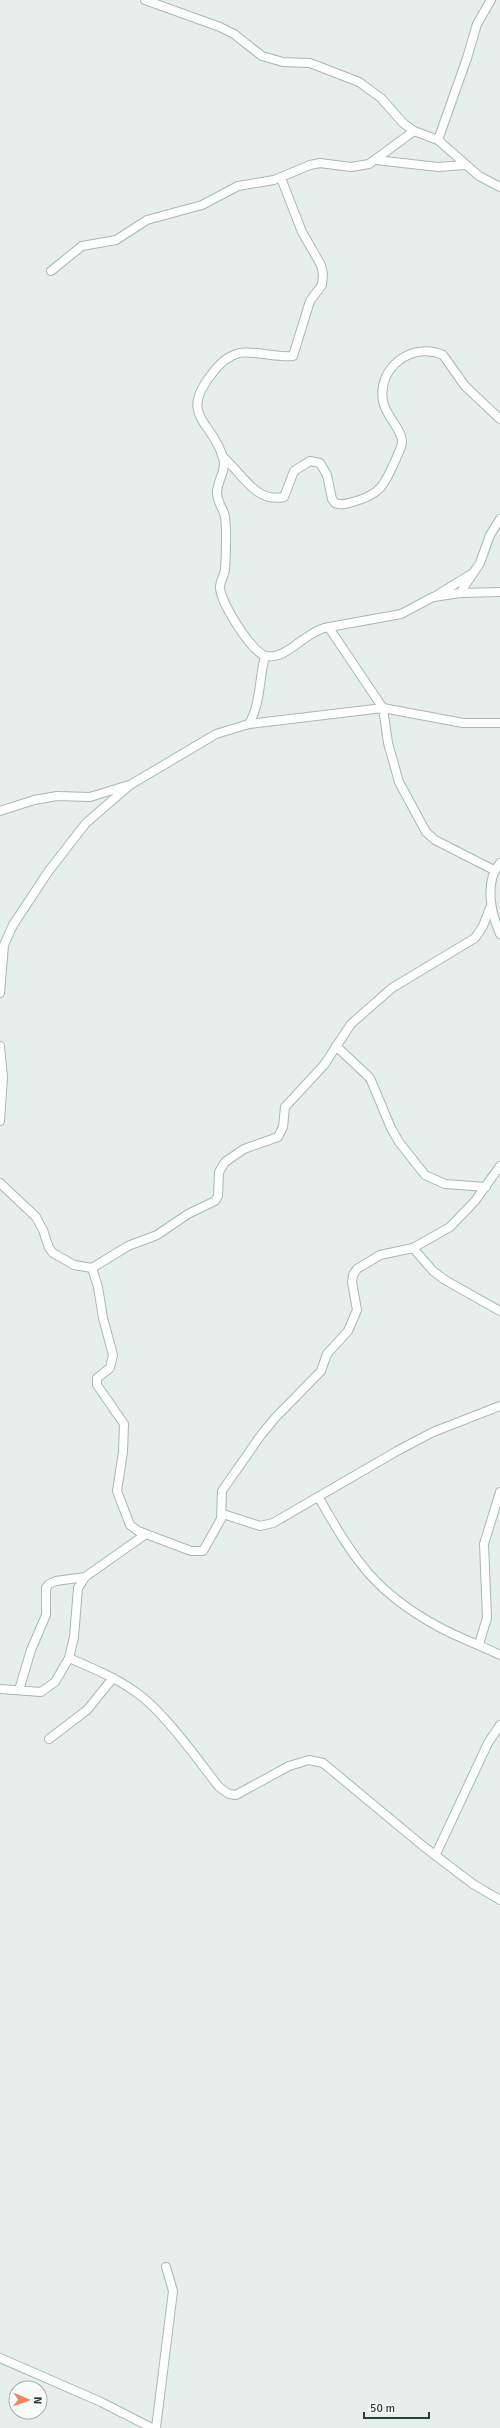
<svg xmlns="http://www.w3.org/2000/svg" width="500" height="2428" font-family="Signika,sans-serif">
  <style>
    .lines { fill: none; stroke-linecap: round; stroke-linejoin: round }
    .minor-casing { stroke: #a8b8b2; stroke-width: 10 }
    .minor { stroke: #fff; stroke-width: 8 }
  </style>
  <rect width="100%" height="100%" fill="#e6efeb"/>
  <g class="lines">
    <g class="minor-casing">
      <g id="minor">
        <path d="M145,0L220,27L234,34L262,56L283,62L310,63L359,82L381,98L403,123L414,131L438,140L479,176L500,187"/>
        <path d="M438,140L467,58L477,24L491,0"/>
        <path d="M376,160L438,167L465,165"/>
        <path d="M281,178L302,232L321,265L323,274L322,285L310,301L293,356C277,358 252,350 239,353C228,356 218,365 211,375C178,417 214,422 223,458C227,471 217,480 217,493C217,500 221,506 224,513C226,519 226,527 226,534C226,545 226,558 225,570C224,575 220,582 220,587C220,602 252,653 266,656C286,660 303,634 324,628L401,614L433,597L460,593L500,592"/>
        <path d="M51,271L82,246L116,240L147,220L202,205L238,186L274,180L310,165L320,163L351,167L369,164L414,131"/>
        <path d="M223,457C243,474 255,503 284,497L294,471L310,461L320,463L327,475L332,499L335,503C343,506 349,503 356,501C383,493 385,482 396,459C398,453 402,447 402,442C402,429 385,415 383,401C377,368 412,341 443,355L465,386L500,419"/>
        <path d="M460,593L480,563L490,535L500,519"/>
        <path d="M434,597L473,573"/>
        <path d="M329,628L383,708L388,743L399,782L426,832L435,840L494,870"/>
        <path d="M249,724C261,703 259,678 265,656"/>
        <path d="M0,811L34,800L57,796L90,797L129,785"/>
        <path d="M500,863C484,882 491,913 500,934"/>
        <path d="M0,993L4,945L13,925L48,872L86,823L130,785L216,734L249,724L383,708L463,723H500"/>
        <path d="M0,1046L3,1077L0,1121"/>
        <path d="M336,1046L370,1078L391,1128L399,1142L425,1175L445,1184L486,1187"/>
        <path d="M0,1183L36,1217L43,1230L49,1248L53,1253L74,1265L92,1268L128,1246L157,1235L188,1214L215,1201L218,1196L219,1172L225,1162L244,1149L278,1137L283,1127L285,1107L324,1065L351,1024L392,988L475,938L483,926L490,908"/>
        <path d="M413,1248L433,1271L445,1280L500,1311"/>
        <path d="M92,1268L98,1287L103,1318L113,1355L110,1368L97,1378V1385L124,1424L123,1452L117,1491L130,1525L138,1531L191,1551H203L221,1519L222,1491L261,1435L275,1418L321,1371L327,1354L348,1331L357,1310L352,1282L353,1275L357,1269L380,1255L413,1248L450,1227L475,1201L500,1166"/>
        <path d="M319,1498C354,1559 374,1592 439,1627C459,1638 480,1645 500,1655"/>
        <path d="M223,1514L260,1526L273,1523L397,1451L433,1432L500,1406"/>
        <path d="M479,1644L487,1618L484,1544L500,1492"/>
        <path d="M69,1658C92,1668 117,1678 137,1693C164,1712 198,1760 219,1787L229,1794L236,1795L289,1766L309,1760L323,1763L423,1846L473,1884L500,1900"/>
        <path d="M1,1689L41,1692L55,1682L69,1658L74,1637L78,1588L85,1577L146,1534"/>
        <path d="M19,1690L31,1650L46,1615V1588L49,1584L56,1581L85,1577"/>
        <path d="M49,1739L87,1710L113,1678"/>
        <path d="M436,1854L488,1743L500,1725"/>
        <path d="M0,2358L101,2402L152,2428"/>
        <path d="M156,2428L173,2291L166,2267"/>
      </g>
    </g>
    <use href="#minor" class="minor"/>
  </g>
  <g transform="translate(28 2400) rotate(92)"><circle r="19" fill="#f7fbf9" stroke="#a3b1ad"/>
  <path d="M0-3L7 15L0 10L-7 15Z" fill="#f4845f"/>
  <text y="-6" font-size="11" font-weight="bold" text-anchor="middle" fill="#24423a">N</text>
  </g>
  <path d="M364 2412v6h65v-6" fill="none" stroke="#24423a" stroke-width="2"/>
  <text x="370" y="2412" font-size="12" fill="#24423a" stroke="#f7fbf9" stroke-width="3" paint-order="stroke">50 m</text>
</svg>
